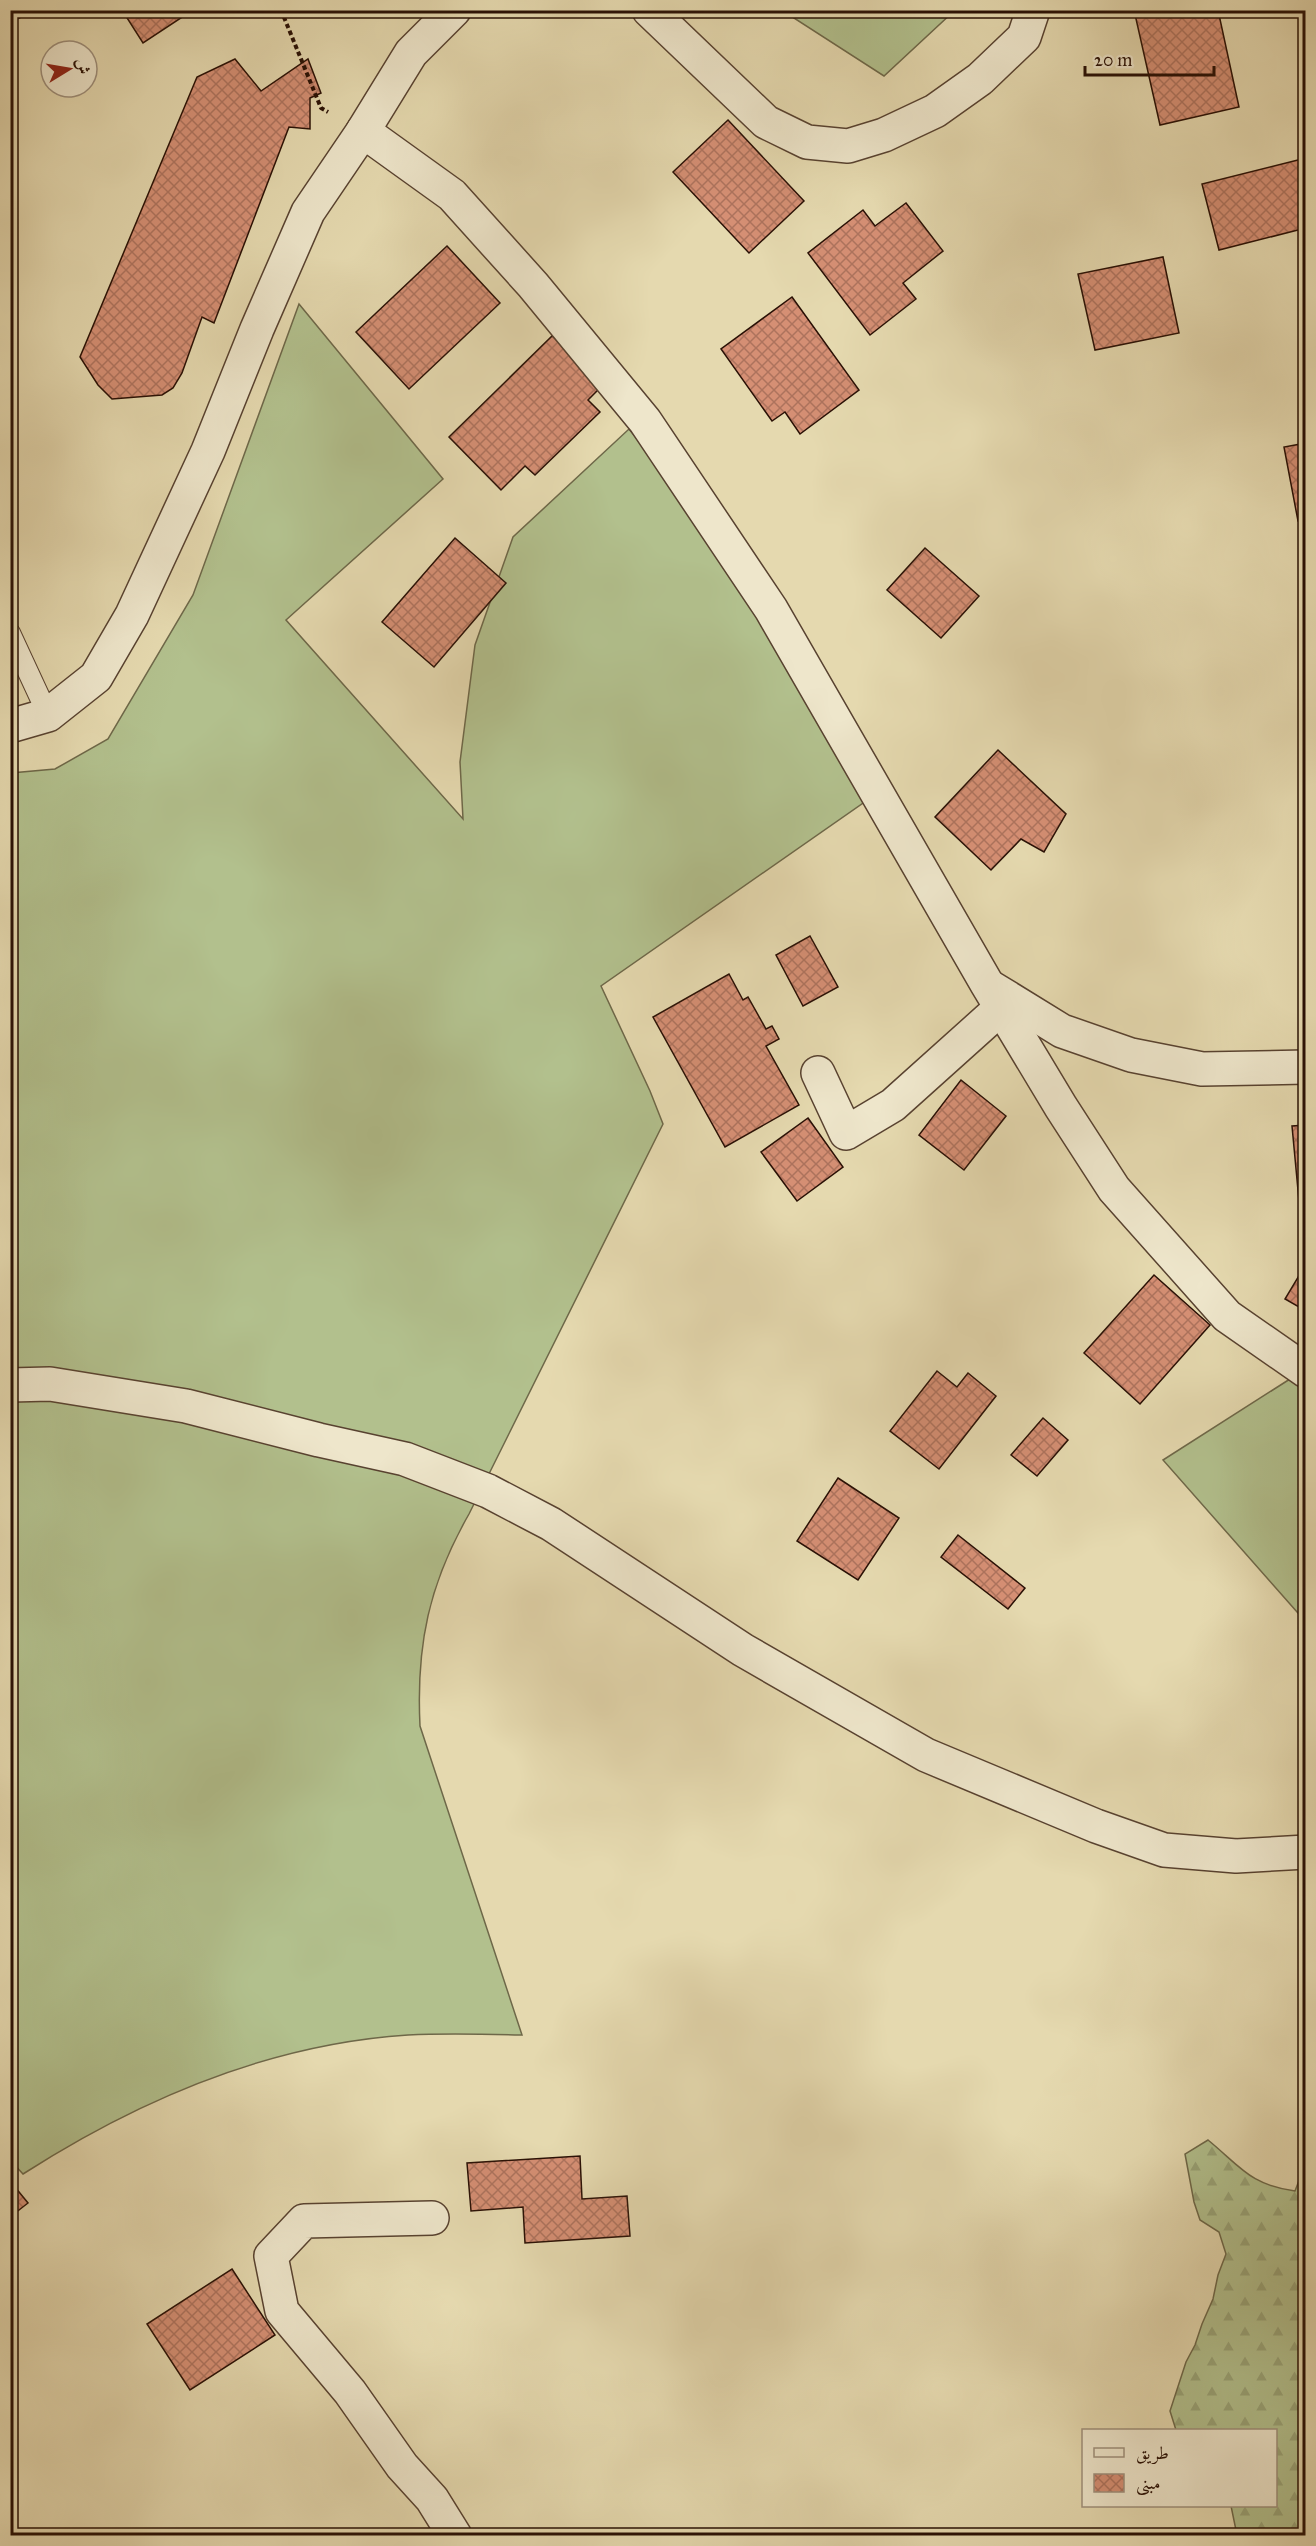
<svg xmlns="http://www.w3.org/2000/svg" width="1316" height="2546" font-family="'IM FELL Great Primer',Amiri,serif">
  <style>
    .grass { fill: #b2c08d; stroke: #6e6849; stroke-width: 1.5 }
    .forest { fill: url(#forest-firs); stroke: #6e6849; stroke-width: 1.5 }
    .building { fill: url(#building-cross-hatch); stroke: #291005; stroke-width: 1.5 }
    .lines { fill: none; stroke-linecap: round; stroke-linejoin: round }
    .lane-casing { stroke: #584230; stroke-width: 22 }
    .street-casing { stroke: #584230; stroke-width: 36 }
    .path { stroke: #291005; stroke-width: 4; stroke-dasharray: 4.5 3; stroke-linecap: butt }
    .lane { stroke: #eee6cb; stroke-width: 20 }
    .street { stroke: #eee6cb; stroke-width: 33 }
  </style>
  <defs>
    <pattern id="forest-firs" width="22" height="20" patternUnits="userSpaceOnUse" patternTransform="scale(1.5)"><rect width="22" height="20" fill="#b2c08d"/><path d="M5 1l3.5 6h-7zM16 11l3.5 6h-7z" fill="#99a478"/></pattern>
    <pattern id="building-cross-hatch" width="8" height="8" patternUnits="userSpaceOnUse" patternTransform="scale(1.5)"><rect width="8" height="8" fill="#d58f74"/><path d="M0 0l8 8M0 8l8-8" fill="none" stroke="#ad735d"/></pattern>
  </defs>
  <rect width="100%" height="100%" fill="#e5d9af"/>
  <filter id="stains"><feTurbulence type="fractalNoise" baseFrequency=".00333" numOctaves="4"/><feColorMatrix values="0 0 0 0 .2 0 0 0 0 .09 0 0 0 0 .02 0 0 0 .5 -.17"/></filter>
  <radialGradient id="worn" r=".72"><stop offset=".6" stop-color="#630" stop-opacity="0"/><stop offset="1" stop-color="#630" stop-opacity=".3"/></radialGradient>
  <g class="grass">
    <path d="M783,11H954L884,76Z"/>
    <path d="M299,304L443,479L286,620L463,819L460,762L475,645L513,537L629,429L688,503L886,787L601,986L650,1091L663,1124L469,1514C429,1584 416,1645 420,1726L522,2035C484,2034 446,2033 408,2035C268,2044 140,2099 23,2174L11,2161V773L55,769L108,739L193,595Z"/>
    <path d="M1290,1379L1305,1388V1621L1163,1460Z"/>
  </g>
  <path class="forest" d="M1208,2140C1241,2167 1250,2185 1295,2191L1305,2165V2535H1237L1231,2506H1276V2430H1176L1170,2411L1186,2362L1195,2345L1202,2324L1213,2299L1218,2275L1226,2254L1219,2232L1200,2220L1194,2202L1185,2154Z"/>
  <g class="building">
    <path d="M10,10H37L10,22Z"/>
    <path d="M122,10H193L143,43Z"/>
    <path d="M1134,10H1218L1239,107L1160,125Z"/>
    <path d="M235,59L261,91L308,59L321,93L310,98V129L289,127L214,323L202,317L182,373L173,388L162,395L112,399L98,385L80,357L197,77Z"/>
    <path d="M728,120L804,201L749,253L673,172Z"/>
    <path d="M1306,158V228L1219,250L1202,184Z"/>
    <path d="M906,203L943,251L903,283L916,299L870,335L808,253L863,210L875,226Z"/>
    <path d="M447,246L500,303L409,389L356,332Z"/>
    <path d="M1163,257L1179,333L1095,350L1078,274Z"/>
    <path d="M792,297L859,390L800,434L785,412L772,421L721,349Z"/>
    <path d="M562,333L600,388L588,400L600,412L535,475L525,466L501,490L449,437L552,336L556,339Z"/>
    <path d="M1306,443V520L1298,521L1284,447Z"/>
    <path d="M455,538L506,583L434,667L382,622Z"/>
    <path d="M925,548L979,596L941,638L887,590Z"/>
    <path d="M998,750L1066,814L1044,852L1021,839L991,870L935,817Z"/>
    <path d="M810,936L838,987L803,1006L776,955Z"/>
    <path d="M729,974L743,1000L748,997L766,1029L772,1026L779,1039L766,1046L799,1105L725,1147L653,1017Z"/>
    <path d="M961,1080L1006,1116L964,1170L919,1135Z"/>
    <path d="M808,1118L843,1167L797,1201L761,1152Z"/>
    <path d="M1306,1125V1200L1299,1201L1292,1126Z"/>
    <path d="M1306,1264V1311L1285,1299Z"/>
    <path d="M1154,1275L1210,1325L1140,1404L1084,1353Z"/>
    <path d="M937,1371L957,1387L968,1373L996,1396L939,1469L890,1431Z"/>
    <path d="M1043,1418L1068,1440L1037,1476L1011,1455Z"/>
    <path d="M838,1478L899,1518L858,1580L797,1541Z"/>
    <path d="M958,1535L1025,1588L1008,1609L941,1557Z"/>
    <path d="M580,2156L582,2199L627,2196L630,2236L525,2243L523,2207L471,2211L467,2163Z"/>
    <path d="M10,2181L28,2203L10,2217Z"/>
    <path d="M232,2269L275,2335L190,2390L147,2324Z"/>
  </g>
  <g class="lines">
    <g class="lane-casing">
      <path id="lane" d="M10,633L48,715"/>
    </g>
    <g class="street-casing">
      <g id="street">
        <path d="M649,10L766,122L807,142L848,146L884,135L935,111L980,79L1024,37L1033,10"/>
        <path d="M363,131L452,195L533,285L645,421L771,609L987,984L1061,1107L1114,1189L1227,1316L1306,1371"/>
        <path d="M10,726L48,715L96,677L132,615L208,451L257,329L308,212L363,131L411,53L454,10"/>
        <path d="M992,988L1062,1031L1131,1055L1202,1069L1306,1067"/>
        <path d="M818,1073L846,1133L893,1105L1001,1008"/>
        <path d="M10,1385L50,1384L186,1406L319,1440L405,1459L488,1491L551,1524L743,1650L926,1755L1096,1826L1164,1850L1236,1856L1306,1852"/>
        <path d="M432,2218L304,2221L271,2256L282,2311L350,2392L402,2466L432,2499L455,2536"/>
      </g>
    </g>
    <path class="path" d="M281,10L321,108L328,112"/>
    <use href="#lane" class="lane"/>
    <use href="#street" class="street"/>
  </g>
  <rect width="1316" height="2546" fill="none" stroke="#e5d9af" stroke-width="36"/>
  <rect x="12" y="12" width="1292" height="2522" fill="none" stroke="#291005" stroke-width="3"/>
  <rect x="18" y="18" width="1280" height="2510" fill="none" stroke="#291005" stroke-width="1.5"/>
  <rect x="1082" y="2429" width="195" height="78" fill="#eee6cb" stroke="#9f907c" stroke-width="1.5"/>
  <rect x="1094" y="2448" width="30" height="9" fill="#eee6cb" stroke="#9f907c" stroke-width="1.5"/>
  <text x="1136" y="2459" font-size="18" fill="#291005">طريق</text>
  <rect x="1094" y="2474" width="30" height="18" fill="url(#building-cross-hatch)" stroke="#9f907c" stroke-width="1.5"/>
  <text x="1136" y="2489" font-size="18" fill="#291005">مبنى</text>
  <g transform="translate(69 69) rotate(79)"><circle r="28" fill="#eee6cb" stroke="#9f907c" stroke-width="1.5"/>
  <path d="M0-4.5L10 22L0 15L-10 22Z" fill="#8f2418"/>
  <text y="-9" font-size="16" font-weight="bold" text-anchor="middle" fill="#291005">ش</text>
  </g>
  <path d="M1085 66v9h129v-9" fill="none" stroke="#291005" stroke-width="3"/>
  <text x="1094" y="66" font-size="18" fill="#291005" stroke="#eee6cb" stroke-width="4.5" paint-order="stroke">20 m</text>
  <rect width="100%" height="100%" filter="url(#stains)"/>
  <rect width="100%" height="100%" fill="url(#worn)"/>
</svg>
